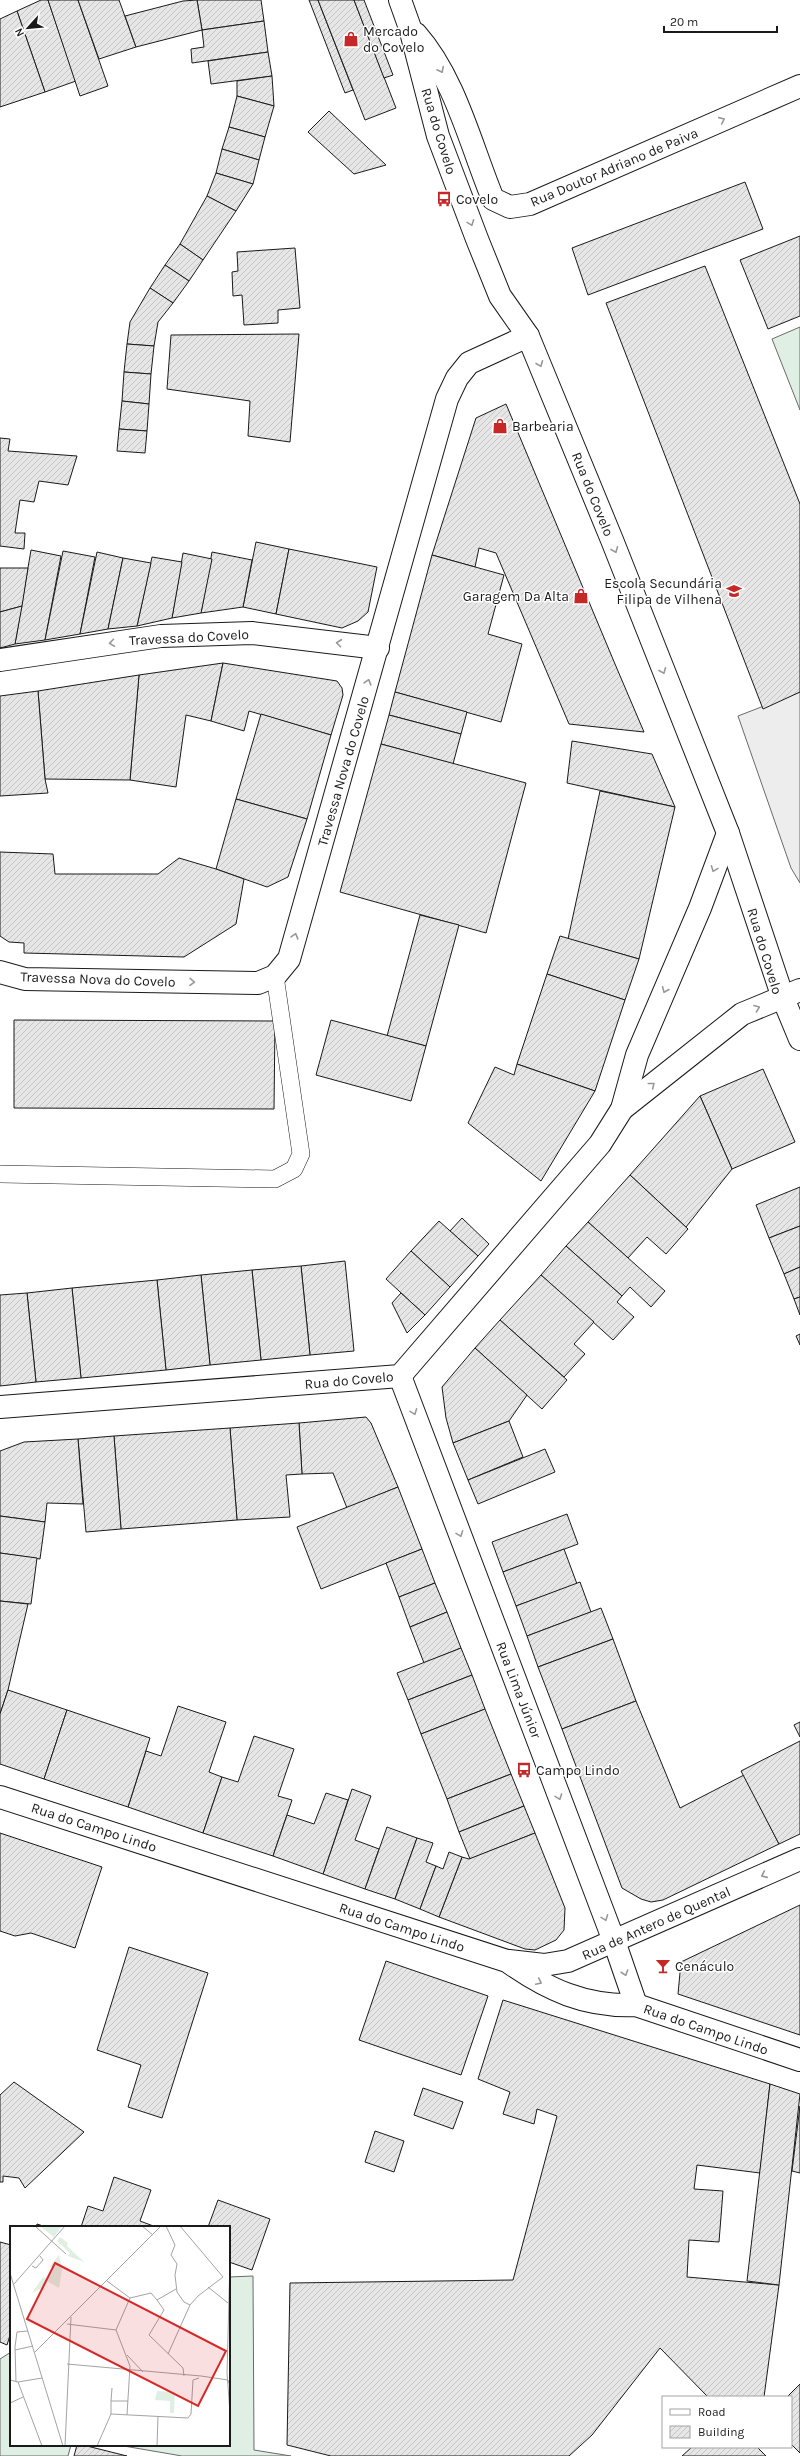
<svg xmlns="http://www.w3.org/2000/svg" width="800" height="2456" font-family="Karla,sans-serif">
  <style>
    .garden { fill: #e0efe3; stroke: #6a6a6a }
    .parking { fill: #ededed; stroke: #6a6a6a }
    .building { fill: url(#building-hatch); stroke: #1a1a1a }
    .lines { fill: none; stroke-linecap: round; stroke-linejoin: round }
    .service-casing { stroke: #1a1a1a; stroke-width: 18 }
    .minor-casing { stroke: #1a1a1a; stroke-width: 24 }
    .tertiary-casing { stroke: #1a1a1a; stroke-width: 24 }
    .service { stroke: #fff; stroke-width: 17 }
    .minor { stroke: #fff; stroke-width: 22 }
    .tertiary { stroke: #fff; stroke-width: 22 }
    .oneway { stroke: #989898 }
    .labels { text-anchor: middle; stroke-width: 3; stroke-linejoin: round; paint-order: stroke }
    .poi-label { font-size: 14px; fill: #1a1a1a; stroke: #fff; text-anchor: start }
    .street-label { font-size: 14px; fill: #1a1a1a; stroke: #fff }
    .inset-road { fill: none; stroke: #a3a3a3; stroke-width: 1 }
    .view { fill: #d62828; fill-opacity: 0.15; stroke: #d62828; stroke-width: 2 }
    .inset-edge { fill: none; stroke: #1a1a1a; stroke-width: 2 }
  </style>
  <defs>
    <pattern id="building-hatch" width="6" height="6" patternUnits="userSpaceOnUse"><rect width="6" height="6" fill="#e6e6e6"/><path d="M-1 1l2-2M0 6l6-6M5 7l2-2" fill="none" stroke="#c5c5c5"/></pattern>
  </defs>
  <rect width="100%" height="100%" fill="#fff"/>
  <g class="garden">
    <path d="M800,327V410L772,339Z"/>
    <path d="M253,2276L254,2450L291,2456H182L118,2445H229V2277Z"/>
    <path d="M11,2352V2445H71L68,2456H0V2359Z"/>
  </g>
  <path class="parking" d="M800,692V883L791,868L738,716Z"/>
  <g class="building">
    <path d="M41,0H48L76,81L45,92L17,11Z"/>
    <path d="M48,0H78L108,86L80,96Z"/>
    <path d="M78,0H119L136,47L99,59Z"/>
    <path d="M197,0H261L264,21L202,30Z"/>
    <path d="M197,0L202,30L136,47L125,16L183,1Z"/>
    <path d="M309,0H318L353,90L345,93Z"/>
    <path d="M318,0H354L396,108L365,120Z"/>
    <path d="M354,0H364L393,75L384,78Z"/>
    <path d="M17,11L45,92L0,107V19Z"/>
    <path d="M264,21L268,52L192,63L191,49L204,47L202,30Z"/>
    <path d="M268,52L272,76L211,84L208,61Z"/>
    <path d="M272,76L274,106L237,96V81Z"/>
    <path d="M237,96L274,106L265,137L229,127Z"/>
    <path d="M329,111L386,165L354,174L308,132Z"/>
    <path d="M229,127L265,137L259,160L222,149Z"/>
    <path d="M222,149L259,160L253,184L216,173Z"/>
    <path d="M216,173L253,184L236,211L207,196Z"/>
    <path d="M745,182L763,229L588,295L572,248Z"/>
    <path d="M207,196L236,211L203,260L180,244Z"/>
    <path d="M800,236V316L768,329L740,260Z"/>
    <path d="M180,244L203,260L189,281L165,265Z"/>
    <path d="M295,248L300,308L278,310V323L244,325L242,295L233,296L232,272L238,271L237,252Z"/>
    <path d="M165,265L189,281L173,303L150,288Z"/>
    <path d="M705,266L800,504V692L763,709L606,303Z"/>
    <path d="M150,288L173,303L158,322L154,346L127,344L130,322Z"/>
    <path d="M299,334L290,442L248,436L250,401L167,389L171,335Z"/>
    <path d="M127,344L154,346L151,374L124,372Z"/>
    <path d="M124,372L151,374L149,404L122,401Z"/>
    <path d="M122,401L149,404L147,431L119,429Z"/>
    <path d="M506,404L615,664L644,732L569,724L496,553L479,548L475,567L432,555L476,418Z"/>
    <path d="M119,429L147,431L145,453L117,451Z"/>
    <path d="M0,438L10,439L8,451L77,456L68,485L39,481L34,502L20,500L15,533H25L24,549L0,546Z"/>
    <path d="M256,542L289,549L276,614L243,607Z"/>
    <path d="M289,549L377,567L368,612L358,621L342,628L276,614Z"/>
    <path d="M31,550L61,556L45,640L15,644Z"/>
    <path d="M63,551L95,557L80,634L45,640Z"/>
    <path d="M97,552L123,558L108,629L80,634Z"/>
    <path d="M212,552L252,560L243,607L201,613Z"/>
    <path d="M183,553L212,559L201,613L172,618Z"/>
    <path d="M432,555L504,575L488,634L522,644L501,722L395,692Z"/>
    <path d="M152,557L182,562L172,618L137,626Z"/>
    <path d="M123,558L151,563L137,626L108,629Z"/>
    <path d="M0,568H28L22,606L0,612Z"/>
    <path d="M22,606L15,644L0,648V612Z"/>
    <path d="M223,663L211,721L186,715L176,787L130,780L139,675Z"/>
    <path d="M223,663L337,681L342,688L343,695L331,735L249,711L244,731L211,721Z"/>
    <path d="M139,675L130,780L45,779L38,691Z"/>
    <path d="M38,691L45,779L48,793L0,796V696Z"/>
    <path d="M395,692L467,712L461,734L389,715Z"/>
    <path d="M261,714L331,735L307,819L236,799Z"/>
    <path d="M389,715L461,734L453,764L381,744Z"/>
    <path d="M572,741L652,754L675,807L567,783Z"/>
    <path d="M381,744L526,783L486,933L340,892Z"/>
    <path d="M600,791L675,807L639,959L568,939Z"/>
    <path d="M236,799L307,819L288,877L267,887L216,869Z"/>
    <path d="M0,852L53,854L55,874H158L179,858L216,869L244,879L236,924L184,957L24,953V943L9,942L0,936Z"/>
    <path d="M420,915L459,925L426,1046L387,1036Z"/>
    <path d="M560,936L639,959L625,1000L547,974Z"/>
    <path d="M547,974L625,1000L595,1091L517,1064Z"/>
    <path d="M14,1020L275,1021L274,1109L14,1108Z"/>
    <path d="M331,1020L426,1046L411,1101L316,1075Z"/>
    <path d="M517,1064L595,1091L541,1181L468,1123L495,1067L514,1075Z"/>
    <path d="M763,1069L795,1142L732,1169L700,1096Z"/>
    <path d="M700,1096L732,1169L686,1227L630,1175Z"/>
    <path d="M630,1175L688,1229L666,1254L647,1237L628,1258L588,1222Z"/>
    <path d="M800,1187V1226L769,1238L756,1205Z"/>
    <path d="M462,1218L489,1244L478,1256L450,1231Z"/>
    <path d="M439,1221L478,1256L450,1287L411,1251Z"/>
    <path d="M588,1222L665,1291L651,1307L630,1287L622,1296L566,1246Z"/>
    <path d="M800,1226V1267L784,1274L769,1238Z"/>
    <path d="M566,1246L622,1296L617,1302L634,1317L613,1340L541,1275Z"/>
    <path d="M411,1251L450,1287L425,1315L386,1279Z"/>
    <path d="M345,1261L354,1351L310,1355L301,1266Z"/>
    <path d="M301,1266L310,1355L261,1360L252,1270Z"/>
    <path d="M800,1267V1297L794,1299L784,1274Z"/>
    <path d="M252,1270L261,1360L210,1365L201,1275Z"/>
    <path d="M201,1275L210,1365L166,1370L157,1280Z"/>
    <path d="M541,1275L594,1322L574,1344L585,1354L564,1377L500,1320Z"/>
    <path d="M157,1280L166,1370L81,1378L72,1288Z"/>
    <path d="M72,1288L81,1378L36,1382L27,1293Z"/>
    <path d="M27,1293L36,1382L0,1386V1295Z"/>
    <path d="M401,1293L425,1315L407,1333L392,1303Z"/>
    <path d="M800,1297V1315L794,1299Z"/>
    <path d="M500,1320L567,1380L542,1409L475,1348Z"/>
    <path d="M800,1334V1345L796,1336Z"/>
    <path d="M475,1348L527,1395L509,1421L453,1443L446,1418L442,1387Z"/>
    <path d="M366,1417L371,1423L398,1487L347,1508L333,1473L302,1474L299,1423Z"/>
    <path d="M509,1421L523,1457L468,1480L453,1443Z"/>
    <path d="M299,1423L302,1474L286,1475L290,1517L237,1520L230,1428Z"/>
    <path d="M230,1428L237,1520L121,1529L114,1436Z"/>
    <path d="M114,1436L121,1529L86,1532L78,1439Z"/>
    <path d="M78,1439L83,1504L47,1503L45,1522L0,1516V1451L24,1442Z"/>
    <path d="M545,1449L555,1472L478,1504L468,1480Z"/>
    <path d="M398,1487L422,1549L321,1589L297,1527Z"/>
    <path d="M567,1514L578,1544L503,1572L492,1542Z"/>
    <path d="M0,1516L45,1522L40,1559L0,1553Z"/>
    <path d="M422,1549L435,1583L399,1597L386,1563Z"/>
    <path d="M564,1549L577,1584L516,1606L503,1572Z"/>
    <path d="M0,1553L37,1558L31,1604L0,1601Z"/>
    <path d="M580,1582L591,1612L527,1636L516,1606Z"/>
    <path d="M435,1583L447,1612L410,1627L399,1597Z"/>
    <path d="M0,1601L28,1604L8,1690L0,1714Z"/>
    <path d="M601,1608L613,1639L538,1667L527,1636Z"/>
    <path d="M447,1612L461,1648L424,1663L410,1627Z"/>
    <path d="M613,1639L636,1701L562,1729L538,1667Z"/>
    <path d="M461,1648L472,1675L408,1700L397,1673Z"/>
    <path d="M472,1675L485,1709L421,1734L408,1700Z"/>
    <path d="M8,1690L67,1710L44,1779L0,1764V1714Z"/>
    <path d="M636,1701L680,1808L744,1775L779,1844L663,1900L651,1902L641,1899L622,1888L562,1729Z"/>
    <path d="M178,1706L226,1722L209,1772L222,1777L203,1833L128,1807L146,1751L161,1756Z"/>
    <path d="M485,1709L511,1774L447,1799L421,1734Z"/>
    <path d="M67,1710L150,1738L128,1807L44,1779Z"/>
    <path d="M800,1722V1737L794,1725Z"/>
    <path d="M254,1736L294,1749L278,1796L292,1800L273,1856L203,1833L222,1777L238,1782Z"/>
    <path d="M800,1741V1834L779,1844L741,1771Z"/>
    <path d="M511,1774L524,1806L459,1832L447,1799Z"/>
    <path d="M352,1789L371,1796L355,1840L379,1849L365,1889L323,1874Z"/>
    <path d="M326,1793L348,1800L323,1874L273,1856L287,1815L314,1824Z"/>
    <path d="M524,1806L535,1833L470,1859L459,1832Z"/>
    <path d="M387,1827L417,1838L395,1899L365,1889Z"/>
    <path d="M0,1833L102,1867L75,1948L31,1933L15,1936L0,1931Z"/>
    <path d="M535,1833L565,1908L564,1930L556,1940L535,1950L525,1949L439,1917L462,1857L469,1859Z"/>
    <path d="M417,1838L433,1843L426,1862L436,1866L420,1909L395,1899Z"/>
    <path d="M449,1852L462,1857L439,1917L420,1909L436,1866L443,1869Z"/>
    <path d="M800,1905V2035L678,1994L681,1962Z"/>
    <path d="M129,1947L208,1973L162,2118L128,2107L141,2065L97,2050Z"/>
    <path d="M386,1961L488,1996L461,2075L359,2040Z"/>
    <path d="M503,2000L770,2084L760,2173L697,2165L694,2189L723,2191L719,2242L689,2240L687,2277L779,2285L764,2397H708L660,2348L592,2435L569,2456H331L287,2445L290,2283L513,2280L557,2116L537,2109L534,2124L503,2114L510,2092L478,2079Z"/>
    <path d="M14,2082L84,2132L25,2188L19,2178L3,2176V2182H0V2095Z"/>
    <path d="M770,2084L800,2094L779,2285L747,2281Z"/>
    <path d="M423,2088L463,2102L453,2129L414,2115Z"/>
    <path d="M800,2106V2173L792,2171Z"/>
    <path d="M375,2131L404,2141L394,2172L365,2162Z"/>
    <path d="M114,2177L151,2190L140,2221L156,2227H81L88,2206L103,2211Z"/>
    <path d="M218,2200L270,2219L252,2270L229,2262V2227H208Z"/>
    <path d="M37,2224L46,2227H36Z"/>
    <path d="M0,2242L11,2245V2332L7,2345L0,2342Z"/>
    <path d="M800,2384V2453L791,2444V2397H787Z"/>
    <path d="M77,2445H83L127,2456H74Z"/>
    <path d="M692,2447H757L766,2456H682Z"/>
  </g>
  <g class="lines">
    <g class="service-casing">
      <path id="service" d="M0,1174L275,1179L294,1169L301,1154L275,976"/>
    </g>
    <g class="minor-casing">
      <g id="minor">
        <path d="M400,0L410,28L438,136L477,239L500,296L528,336L612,540L728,833L783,998L800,1039"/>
        <path d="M416,34C455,78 471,146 493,199L510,207L530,204L800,86"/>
        <path d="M0,660L161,636L252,633L378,648"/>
        <path d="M0,972L25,979L258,983L275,976L289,959L447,399L457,378L469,363L528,336"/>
        <path d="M622,1109L742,1014L800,990"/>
        <path d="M400,1376L614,1941"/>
        <path d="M0,1407L400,1376L600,1144L622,1109L637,1055L700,908L728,833"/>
      </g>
    </g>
    <g class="tertiary-casing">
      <g id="tertiary">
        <path d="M0,1797L507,1961C548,1990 585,2007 636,2005L800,2060"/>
        <path d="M614,1941L636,2005"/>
        <path d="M509,1961L544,1965L568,1961L800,1859"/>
      </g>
    </g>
    <use href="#service" class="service"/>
    <use href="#minor" class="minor"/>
    <use href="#tertiary" class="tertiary"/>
  </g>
  <defs><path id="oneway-chevron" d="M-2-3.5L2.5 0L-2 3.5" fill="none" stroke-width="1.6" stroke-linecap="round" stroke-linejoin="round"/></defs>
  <g class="oneway">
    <use href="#oneway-chevron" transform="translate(441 70) rotate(63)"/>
    <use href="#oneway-chevron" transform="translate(722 120) rotate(-24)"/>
    <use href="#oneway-chevron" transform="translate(471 223) rotate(69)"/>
    <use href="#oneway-chevron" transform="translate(540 364) rotate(68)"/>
    <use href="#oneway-chevron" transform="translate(615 550) rotate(68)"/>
    <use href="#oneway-chevron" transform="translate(112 643) rotate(172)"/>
    <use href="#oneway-chevron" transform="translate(339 643) rotate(-173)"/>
    <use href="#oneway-chevron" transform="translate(663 671) rotate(68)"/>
    <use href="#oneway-chevron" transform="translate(368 682) rotate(-74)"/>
    <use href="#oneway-chevron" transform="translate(714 869) rotate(111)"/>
    <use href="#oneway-chevron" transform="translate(295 936) rotate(-74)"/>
    <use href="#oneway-chevron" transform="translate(192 982) rotate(1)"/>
    <use href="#oneway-chevron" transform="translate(665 990) rotate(113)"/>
    <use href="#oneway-chevron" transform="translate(757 1008) rotate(-21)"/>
    <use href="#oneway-chevron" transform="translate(652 1085) rotate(-39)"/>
    <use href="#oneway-chevron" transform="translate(414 1412) rotate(69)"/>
    <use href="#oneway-chevron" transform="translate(460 1534) rotate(69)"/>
    <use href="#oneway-chevron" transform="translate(559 1797) rotate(70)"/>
    <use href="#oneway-chevron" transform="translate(764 1875) rotate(156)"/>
    <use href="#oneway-chevron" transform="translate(605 1918) rotate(69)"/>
    <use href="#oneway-chevron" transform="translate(625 1973) rotate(71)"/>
    <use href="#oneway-chevron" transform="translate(539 1982) rotate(25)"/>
  </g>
  <defs>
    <g id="shop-bare" transform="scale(1.2)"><path d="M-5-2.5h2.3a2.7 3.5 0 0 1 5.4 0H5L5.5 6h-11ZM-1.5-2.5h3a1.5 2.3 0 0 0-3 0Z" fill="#c62828" stroke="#fff" stroke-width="2.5" paint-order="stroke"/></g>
    <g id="bus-bare" transform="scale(1.2)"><path d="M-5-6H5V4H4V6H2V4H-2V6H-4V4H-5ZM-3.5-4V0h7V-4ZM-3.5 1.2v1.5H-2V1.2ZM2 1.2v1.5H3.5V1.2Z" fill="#c62828" stroke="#fff" stroke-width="2.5" paint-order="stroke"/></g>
    <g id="school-bare" transform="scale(1.2)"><path d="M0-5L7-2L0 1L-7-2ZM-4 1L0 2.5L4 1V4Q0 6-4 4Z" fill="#c62828" stroke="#fff" stroke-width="2.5" paint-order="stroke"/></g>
    <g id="bar-bare" transform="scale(1.2)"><path d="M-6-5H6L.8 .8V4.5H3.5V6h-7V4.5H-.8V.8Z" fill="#c62828" stroke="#fff" stroke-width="2.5" paint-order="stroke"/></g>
  </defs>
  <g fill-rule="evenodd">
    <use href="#shop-bare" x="351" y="39"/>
    <use href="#bus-bare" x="444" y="199"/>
    <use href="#shop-bare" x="500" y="426"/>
    <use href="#school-bare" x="734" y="591"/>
    <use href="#shop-bare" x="581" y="596"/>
    <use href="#bus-bare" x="524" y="1770"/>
    <use href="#bar-bare" x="663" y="1966"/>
  </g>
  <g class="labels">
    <g class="poi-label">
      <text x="363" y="36">Mercado<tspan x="363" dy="16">do Covelo</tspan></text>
      <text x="456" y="204">Covelo</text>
      <text x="512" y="431">Barbearia</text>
      <text x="722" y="588" text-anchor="end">Escola Secundária<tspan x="722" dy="16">Filipa de Vilhena</tspan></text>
      <text x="569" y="601" text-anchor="end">Garagem Da Alta</text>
      <text x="536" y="1775">Campo Lindo</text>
      <text x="675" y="1971">Cenáculo</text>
    </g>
    <g class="street-label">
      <text transform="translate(439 131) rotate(73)" y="5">Rua do Covelo</text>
      <text transform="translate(614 167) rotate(-23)" y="5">Rua Doutor Adriano de Paiva</text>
      <text transform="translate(593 494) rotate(68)" y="5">Rua do Covelo</text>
      <text transform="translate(189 637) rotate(-3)" y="5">Travessa do Covelo</text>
      <text transform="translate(343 771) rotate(-74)" y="5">Travessa Nova do Covelo</text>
      <text transform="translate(765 951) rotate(73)" y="5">Rua do Covelo</text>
      <text transform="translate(98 979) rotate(2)" y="5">Travessa Nova do Covelo</text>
      <text transform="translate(349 1380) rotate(-5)" y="5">Rua do Covelo</text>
      <text transform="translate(519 1690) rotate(69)" y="5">Rua Lima Júnior</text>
      <text transform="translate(94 1827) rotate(18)" y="5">Rua do Campo Lindo</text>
      <text transform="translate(656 1923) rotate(-24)" y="5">Rua de Antero de Quental</text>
      <text transform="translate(402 1927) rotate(18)" y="5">Rua do Campo Lindo</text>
      <text transform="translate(706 2029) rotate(19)" y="5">Rua do Campo Lindo</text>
    </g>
  </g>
  <g transform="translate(10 2226)">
    <rect width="220" height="220" fill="#fff"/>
    <path d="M50,11L58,17L57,20L74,36L58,30L60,27L47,15Z" fill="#e0efe3"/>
    <path d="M30,0H51V1L44,11ZM49,29L52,43L49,62L37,55L32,62L22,67L33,51L37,53L44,43L40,40ZM147,165L165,166L164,187H160V175L145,174Z" fill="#e0efe3"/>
    <path class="inset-road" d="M132,0L143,9M156,0L165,19L161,29L167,38L165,49L167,66L174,76L180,79M26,1L56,28M220,33L217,147L220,187M22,40L26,42L33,34L30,30M0,47L53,220M97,55L120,72L141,67L147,74L154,84L139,109L173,142L174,150M4,58L55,0M198,61L218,77M147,74L166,63M57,98L106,104M5,124L23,120M25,126L151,0M158,128L180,79L188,70L213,51L170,0M117,129L133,146M57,138L191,150L218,154L220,160M0,154L8,156L32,152M6,156L5,121L7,106L18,105M8,156L32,220M101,175L102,162M118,175H101V188L178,192L181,188L183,154L189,152M0,177L13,171M117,189L120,140L106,104L120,72M55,220L61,91M87,220L101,188M147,220L148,191"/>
    <path class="view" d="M45,37L216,125L188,180L17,93Z"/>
    <rect width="220" height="220" class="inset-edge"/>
  </g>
  <rect x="662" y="2396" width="130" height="52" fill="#ffffff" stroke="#a3a3a3"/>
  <rect x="670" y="2409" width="20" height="6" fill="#ffffff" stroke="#a3a3a3"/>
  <text x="698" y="2416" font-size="12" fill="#1a1a1a">Road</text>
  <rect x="670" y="2426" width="20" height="12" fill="url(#building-hatch)" stroke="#a3a3a3"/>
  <text x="698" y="2436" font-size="12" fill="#1a1a1a">Building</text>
  <g transform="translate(28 28) rotate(243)" stroke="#ffffff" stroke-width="3" paint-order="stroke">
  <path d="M0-3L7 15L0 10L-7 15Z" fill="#1a1a1a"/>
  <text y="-6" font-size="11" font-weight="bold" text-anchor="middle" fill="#1a1a1a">N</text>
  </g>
  <path d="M664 26v6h113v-6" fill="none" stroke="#1a1a1a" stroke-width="2"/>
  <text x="670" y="26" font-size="12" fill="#1a1a1a" stroke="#ffffff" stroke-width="3" paint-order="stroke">20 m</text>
</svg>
